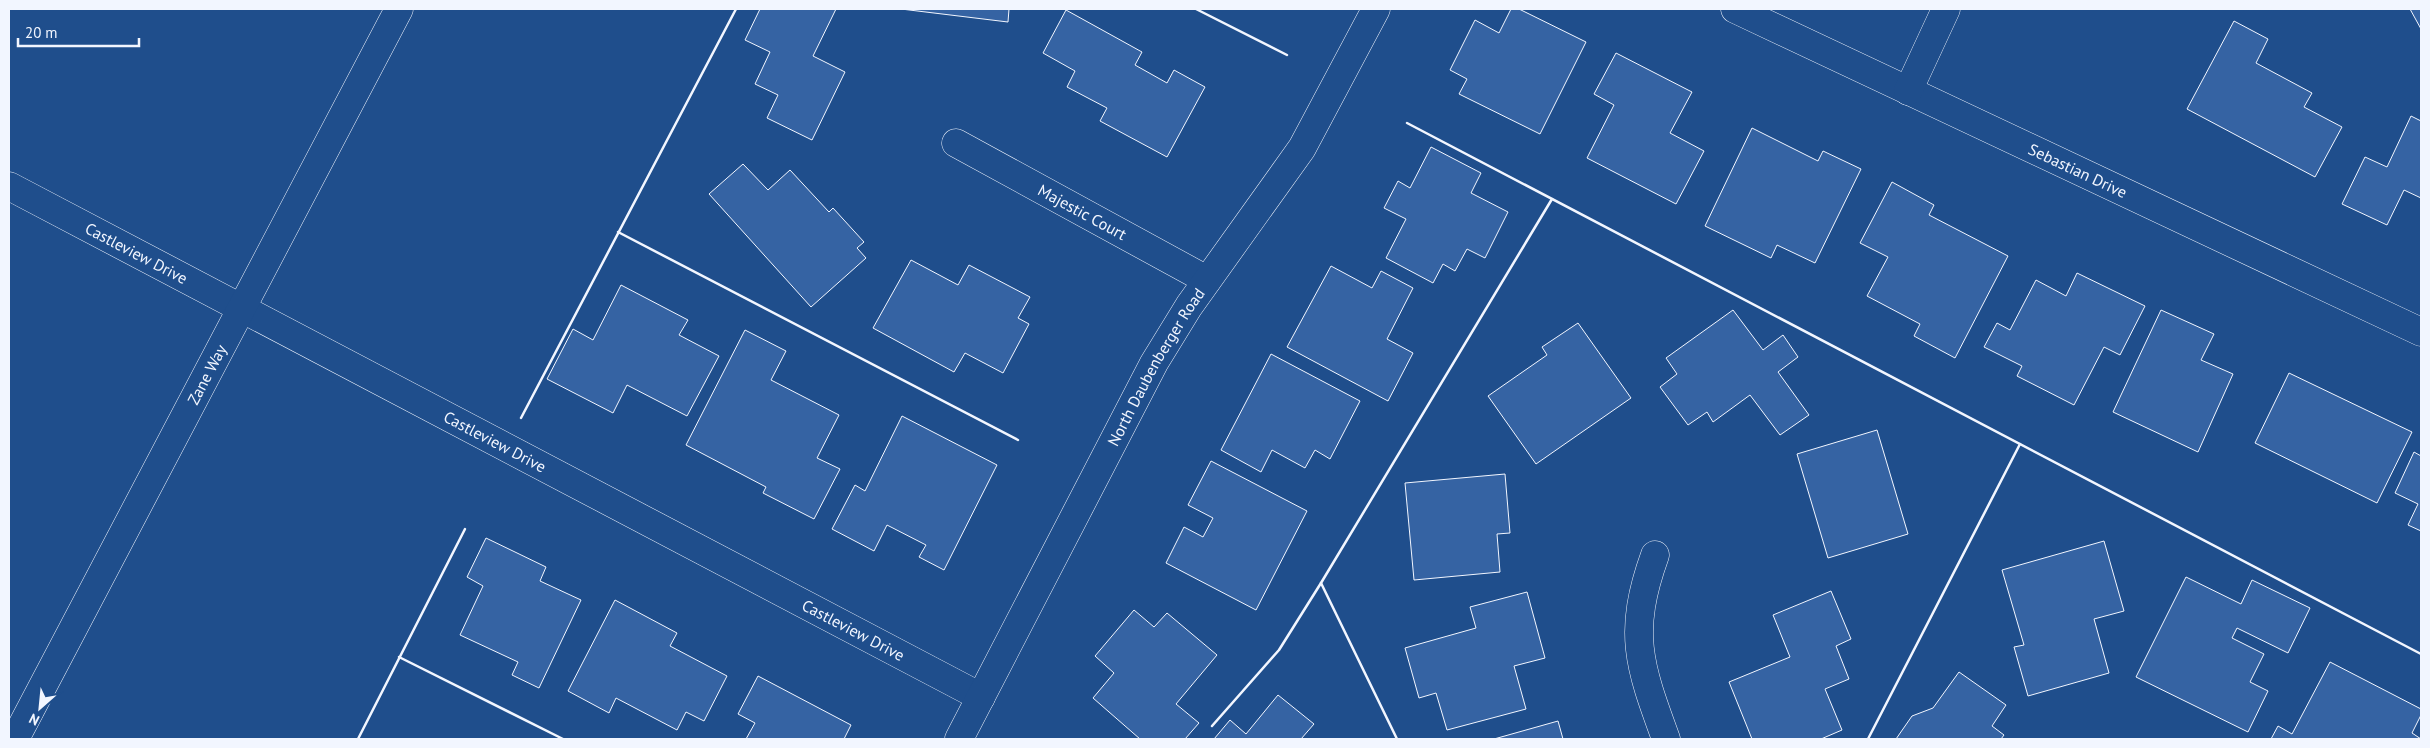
<svg xmlns="http://www.w3.org/2000/svg" width="2430" height="748" font-family="'PT Sans',sans-serif">
  <style>
    .building { fill: #3563a3; stroke: #f2f6ff }
    .lines { fill: none; stroke-linecap: round; stroke-linejoin: round }
    .street-casing { stroke: #f2f6ff; stroke-width: 29 }
    .secondary-casing { stroke: #f2f6ff; stroke-width: 29 }
    .street { stroke: #1f4e8c; stroke-width: 28 }
    .secondary { stroke: #1f4e8c; stroke-width: 28 }
    .wall { stroke: #f2f6ff; stroke-width: 2.5 }
    .labels { text-anchor: middle; stroke-width: 4; stroke-linejoin: round; paint-order: stroke }
    .street-label { font-size: 16px; fill: #f2f6ff; stroke: #1f4e8c }
  </style>
  <rect width="100%" height="100%" fill="#1f4e8c"/>
  <g class="building">
    <path d="M760,9H836L813,56L845,72L812,140L767,118L778,95L755,84L770,52L745,40Z"/>
    <path d="M901,9H1009L1008,22Z"/>
    <path d="M1511,9H1519L1586,42L1540,134L1459,94L1467,79L1450,70L1475,20L1499,33Z"/>
    <path d="M2410,9H2421V29Z"/>
    <path d="M1066,10L1142,52L1135,65L1167,83L1174,70L1205,87L1167,157L1100,121L1107,108L1067,87L1075,71L1043,53Z"/>
    <path d="M2234,21L2268,39L2256,63L2312,93L2304,107L2342,127L2315,177L2187,109Z"/>
    <path d="M1616,53L1692,92L1670,133L1704,151L1676,204L1587,158L1614,105L1594,94Z"/>
    <path d="M2411,116L2421,121V198L2404,190L2387,225L2342,204L2365,157L2387,167Z"/>
    <path d="M1752,128L1818,161L1823,151L1861,169L1815,263L1777,245L1771,258L1705,226Z"/>
    <path d="M1431,147L1481,173L1471,193L1508,212L1485,258L1467,249L1455,271L1443,264L1433,283L1386,258L1406,219L1384,208L1398,181L1410,188Z"/>
    <path d="M743,164L768,190L790,170L829,212L833,208L864,242L857,248L866,258L811,307L709,194Z"/>
    <path d="M1892,182L1934,205L1929,215L2008,256L1955,358L1914,336L1920,324L1867,296L1888,257L1860,243Z"/>
    <path d="M911,260L958,285L969,265L1030,297L1018,318L1029,324L1003,373L965,353L954,372L873,328Z"/>
    <path d="M1331,266L1372,288L1381,271L1413,288L1387,339L1413,353L1388,401L1287,347Z"/>
    <path d="M2077,273L2145,306L2120,355L2104,347L2074,405L2017,376L2022,366L1984,347L1997,323L2010,330L2036,280L2066,296Z"/>
    <path d="M621,285L688,320L679,335L719,356L687,416L627,385L613,413L547,379L573,329L593,340Z"/>
    <path d="M1733,310L1763,350L1783,335L1798,357L1778,372L1809,415L1780,435L1750,395L1713,422L1707,412L1688,425L1660,387L1677,374L1666,358Z"/>
    <path d="M2161,310L2214,334L2201,360L2233,374L2198,452L2113,412Z"/>
    <path d="M1578,323L1631,398L1536,464L1488,396L1547,355L1542,347Z"/>
    <path d="M745,330L786,351L771,380L839,415L817,458L840,469L814,519L763,493L766,487L686,445Z"/>
    <path d="M1271,354L1360,401L1330,459L1315,450L1305,468L1272,450L1261,472L1221,450Z"/>
    <path d="M2289,373L2412,432L2377,503L2255,443Z"/>
    <path d="M902,416L997,465L944,570L919,557L926,545L887,525L874,551L832,529L855,485L865,491Z"/>
    <path d="M1877,430L1908,534L1828,558L1797,454Z"/>
    <path d="M2414,452L2421,456V531L2408,525L2418,504L2395,493Z"/>
    <path d="M1211,461L1307,511L1256,610L1166,563L1184,527L1203,537L1213,518L1188,505Z"/>
    <path d="M1505,474L1510,533L1497,534L1500,572L1414,580L1405,483Z"/>
    <path d="M486,538L546,567L540,581L581,600L539,688L512,675L518,662L460,635L483,586L467,577Z"/>
    <path d="M2104,541L2124,611L2094,619L2109,673L2028,696L2014,647L2024,645L2002,570Z"/>
    <path d="M2186,577L2241,604L2252,580L2310,608L2288,653L2237,628L2232,638L2264,654L2250,682L2268,691L2248,732L2136,677Z"/>
    <path d="M1831,591L1851,639L1836,646L1849,679L1825,689L1842,730L1821,739H1752L1729,682L1790,657L1773,615Z"/>
    <path d="M1527,592L1545,658L1514,666L1526,709L1447,730L1436,693L1419,698L1405,648L1476,628L1470,607Z"/>
    <path d="M615,600L677,633L670,646L727,676L704,721L686,712L677,730L616,698L609,713L568,691Z"/>
    <path d="M1134,610L1154,627L1167,613L1217,655L1176,704L1199,723L1185,739H1140L1093,698L1114,673L1095,656Z"/>
    <path d="M2330,662L2421,709V715L2412,733L2421,739H2271L2278,726L2292,734Z"/>
    <path d="M1959,672L2006,705L1992,726L2004,735L2001,739H1896L1912,716L1933,708Z"/>
    <path d="M758,676L851,725L844,739H746L755,723L738,714Z"/>
    <path d="M1278,695L1314,724L1301,739H1214L1230,720L1246,734Z"/>
    <path d="M1558,721L1563,739H1494Z"/>
  </g>
  <g class="lines">
    <g class="street-casing">
      <g id="street">
        <path id="s1" d="M1735,9L2421,332"/>
        <path d="M1908,91L1946,9"/>
        <path id="s2" d="M956,143L1207,280"/>
        <path id="s3" d="M9,186L981,697"/>
        <path d="M1655,555C1627,633 1639,665 1666,739"/>
        <path id="s4" d="M15,739L399,9"/>
      </g>
    </g>
    <g class="secondary-casing">
      <g id="secondary">
        <path id="s5" d="M959,739L1154,363L1189,306L1302,148L1376,9"/>
      </g>
    </g>
    <use href="#street" class="street"/>
    <use href="#secondary" class="secondary"/>
    <g class="wall">
      <path d="M1196,9L1287,55"/>
      <path d="M1407,123L2421,654"/>
      <path d="M618,232L1018,440"/>
      <path d="M521,418L736,9"/>
      <path d="M1321,583L1552,199"/>
      <path d="M399,657L563,739"/>
      <path d="M1212,726L1279,650L1321,583L1397,739"/>
      <path d="M358,739L465,529"/>
      <path d="M1868,739L2020,444"/>
    </g>
  </g>
  <g class="labels">
    <g class="street-label">
      <text dy="6" stroke="none"><textPath href="#s1" startOffset="379">Sebastian Drive</textPath></text>
      <text dy="6" stroke="none"><textPath href="#s2" startOffset="144">Majestic Court</textPath></text>
      <text dy="6" stroke="none"><textPath href="#s3" startOffset="144">Castleview Drive</textPath></text>
      <text dy="6" stroke="none"><textPath href="#s5" startOffset="421">North Daubenberger Road</textPath></text>
      <text dy="6" stroke="none"><textPath href="#s4" startOffset="412">Zane Way</textPath></text>
      <text dy="6" stroke="none"><textPath href="#s3" startOffset="549">Castleview Drive</textPath></text>
      <text dy="6" stroke="none"><textPath href="#s3" startOffset="954">Castleview Drive</textPath></text>
    </g>
  </g>
  <rect width="2430" height="748" fill="none" stroke="#f2f6ff" stroke-width="20"/>
  <g transform="translate(40 708) rotate(207)" stroke="#1f4e8c" stroke-width="4" paint-order="stroke">
  <path d="M0-4L9 19L0 12L-9 19Z" fill="#f2f6ff"/>
  <text y="-8" font-size="14" font-weight="bold" text-anchor="middle" fill="#f2f6ff">N</text>
  </g>
  <path d="M18 38v8h121v-8" fill="none" stroke="#f2f6ff" stroke-width="2.5"/>
  <text x="25" y="38" font-size="15" fill="#f2f6ff" stroke="#1f4e8c" stroke-width="4" paint-order="stroke">20 m</text>
</svg>
